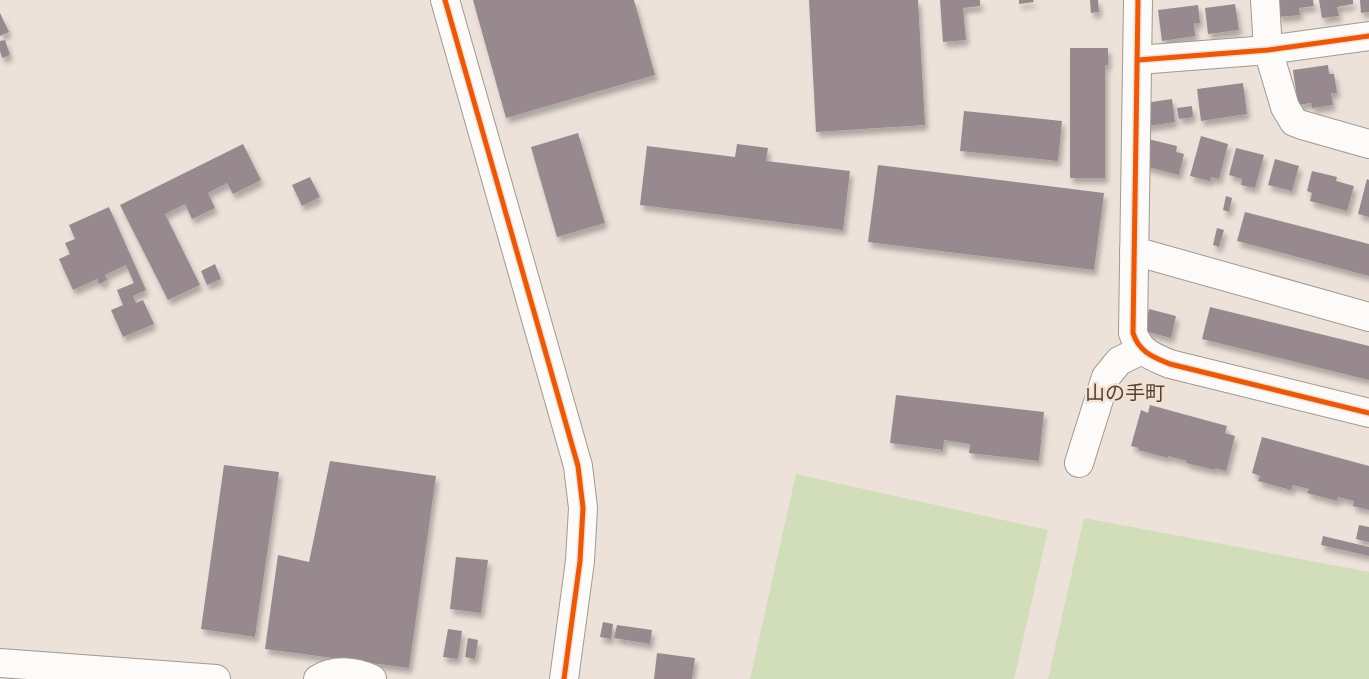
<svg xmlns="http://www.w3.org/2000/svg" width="1369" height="679" font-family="Manrope,'Noto Sans JP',sans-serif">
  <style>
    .green { fill: #d2ddba }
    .building { fill: #98898f; filter: url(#shadow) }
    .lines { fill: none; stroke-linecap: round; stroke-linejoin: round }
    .minor-casing { stroke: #a19992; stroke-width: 30 }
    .minor { stroke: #fcfbf9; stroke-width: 28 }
    .cycleway-casing { stroke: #f4e1d2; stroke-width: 8 }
    .cycleway { stroke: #e8590c; stroke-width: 5 }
    .labels { text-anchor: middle; stroke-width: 5; stroke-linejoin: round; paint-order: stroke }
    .quarter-label { font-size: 20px; fill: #524337; stroke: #f4e1d2 }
  </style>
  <defs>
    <filter id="shadow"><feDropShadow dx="3" dy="5.5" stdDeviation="2.5" flood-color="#0004"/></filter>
  </defs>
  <rect width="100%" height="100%" fill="#ece2da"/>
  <g class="green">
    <path d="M796,474L1048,530L1014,679H750Z"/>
    <path d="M1084,518L1369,572V679H1048Z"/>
  </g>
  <g class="building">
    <path d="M473,0H634L655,75L506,118Z"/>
    <path d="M809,0H918L925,125L816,132Z"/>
    <path d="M940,0H980V6L963,8L966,40L943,42Z"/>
    <path d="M1019,0H1033L1034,2L1019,4Z"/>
    <path d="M1090,0H1098L1099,12L1091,13Z"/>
    <path d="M1276,0H1313L1314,6L1299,8L1300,15L1278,17Z"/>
    <path d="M1319,0H1353V4L1337,7L1339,16L1322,18Z"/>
    <path d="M1360,0H1369V12L1361,13Z"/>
    <path d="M1235,4L1239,30L1208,34L1205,8Z"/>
    <path d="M1198,5L1200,23H1194L1195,36L1162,41L1158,10Z"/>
    <path d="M0,13L9,32L0,36Z"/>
    <path d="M5,40L10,55L2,58L0,51V41Z"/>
    <path d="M1070,48H1108V65H1105V178H1070Z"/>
    <path d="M1328,65L1329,74H1334L1337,93H1331L1333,105L1312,108L1311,103L1298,105L1293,70Z"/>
    <path d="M1243,83L1247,114L1201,121L1197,89Z"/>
    <path d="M1172,99L1175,122L1141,127L1138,104Z"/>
    <path d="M1192,106L1193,117L1179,119L1177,108Z"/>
    <path d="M964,111L1062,121L1058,161L960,151Z"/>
    <path d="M578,133L605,223L557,237L531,147Z"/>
    <path d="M1201,136L1228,144L1219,179L1211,177L1210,181L1190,176Z"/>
    <path d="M1144,138L1177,146L1176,152L1184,154L1179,175L1140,165Z"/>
    <path d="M243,144L261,180L233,194L227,183L208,193L215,208L192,219L185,204L165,214L200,285L168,300L120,205Z"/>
    <path d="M737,144L768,148L766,161L850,171L843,230L640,205L647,146L735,157Z"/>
    <path d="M1236,148L1264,155L1255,188L1241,185L1242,179L1229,175Z"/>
    <path d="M1275,159L1299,166L1292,191L1268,185Z"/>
    <path d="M878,165L1104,193L1094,270L868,242Z"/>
    <path d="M1312,171L1337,177L1336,181L1354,186L1347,211L1310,201L1312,193L1307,191Z"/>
    <path d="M310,177L320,197L302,206L292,185Z"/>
    <path d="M1367,179L1369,180V217L1358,214Z"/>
    <path d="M1226,196L1232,198L1229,212L1223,210Z"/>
    <path d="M109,207L146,290L133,296L136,303L143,300L154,324L123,337L111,310L123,305L117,290L134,283L126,265L105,275L107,280L99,284L97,279L73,290L59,259L70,254L65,243L75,239L69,225Z"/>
    <path d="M1245,212L1369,244V276L1237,241Z"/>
    <path d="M1217,228L1224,230L1219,247L1213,245Z"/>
    <path d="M215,264L221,279L207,285L201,271Z"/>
    <path d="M1210,307L1369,346V380L1202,339Z"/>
    <path d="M1149,309L1176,316L1171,338L1144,331Z"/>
    <path d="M896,395L1044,412L1039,461L969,453L970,444L944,440L943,450L890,443Z"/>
    <path d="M1150,405L1227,426L1225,433L1235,436L1226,471L1215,468V470L1186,463L1187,461L1168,456V458L1138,450L1139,448L1131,446L1141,410L1148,413Z"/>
    <path d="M1262,437L1369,466V510L1353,506L1354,501L1338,497L1337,501L1307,493L1309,489L1293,485L1291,490L1258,481L1260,476L1252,473Z"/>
    <path d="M330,461L436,476L409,668L265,649L278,555L309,562Z"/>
    <path d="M224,465L279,472L255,637L201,629Z"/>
    <path d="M1359,525L1369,527V542L1356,539Z"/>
    <path d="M1323,536L1369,547V556L1321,545Z"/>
    <path d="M456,557L488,560L481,613L450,609Z"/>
    <path d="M603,622L613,624L611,639L600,637Z"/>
    <path d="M617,625L652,630L650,644L614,638Z"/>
    <path d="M448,629L462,631L458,659L443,657Z"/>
    <path d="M468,638L478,640L475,659L465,657Z"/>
    <path d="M657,653L695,658L692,679H654Z"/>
  </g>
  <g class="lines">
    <g class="minor-casing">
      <g id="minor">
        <path d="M445,0L578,466L583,508L580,561L564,679"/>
        <path d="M1138,0L1133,333C1139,352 1153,357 1170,364L1369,413"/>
        <path d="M1265,0L1268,50L1285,107L1294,122L1302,125L1369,144"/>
        <path d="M1138,60L1268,50L1369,36"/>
        <path d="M1134,251L1369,317"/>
        <path d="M1079,463L1106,377L1119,361L1142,350"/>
        <path d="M0,663L216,679"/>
        <path d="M318,679C334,669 355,671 372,679"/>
      </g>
    </g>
    <use href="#minor" class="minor"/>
    <g class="cycleway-casing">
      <g id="cycleway">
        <path d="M445,0L578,466L583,508L580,561L564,679"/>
        <path d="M1138,0L1133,333C1139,352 1153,357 1170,364L1369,413"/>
        <path d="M1138,60L1268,50L1369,36"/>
      </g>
    </g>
    <use href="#cycleway" class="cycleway"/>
  </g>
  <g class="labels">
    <g class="quarter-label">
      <text x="1125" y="400">山の手町</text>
    </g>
  </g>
</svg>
